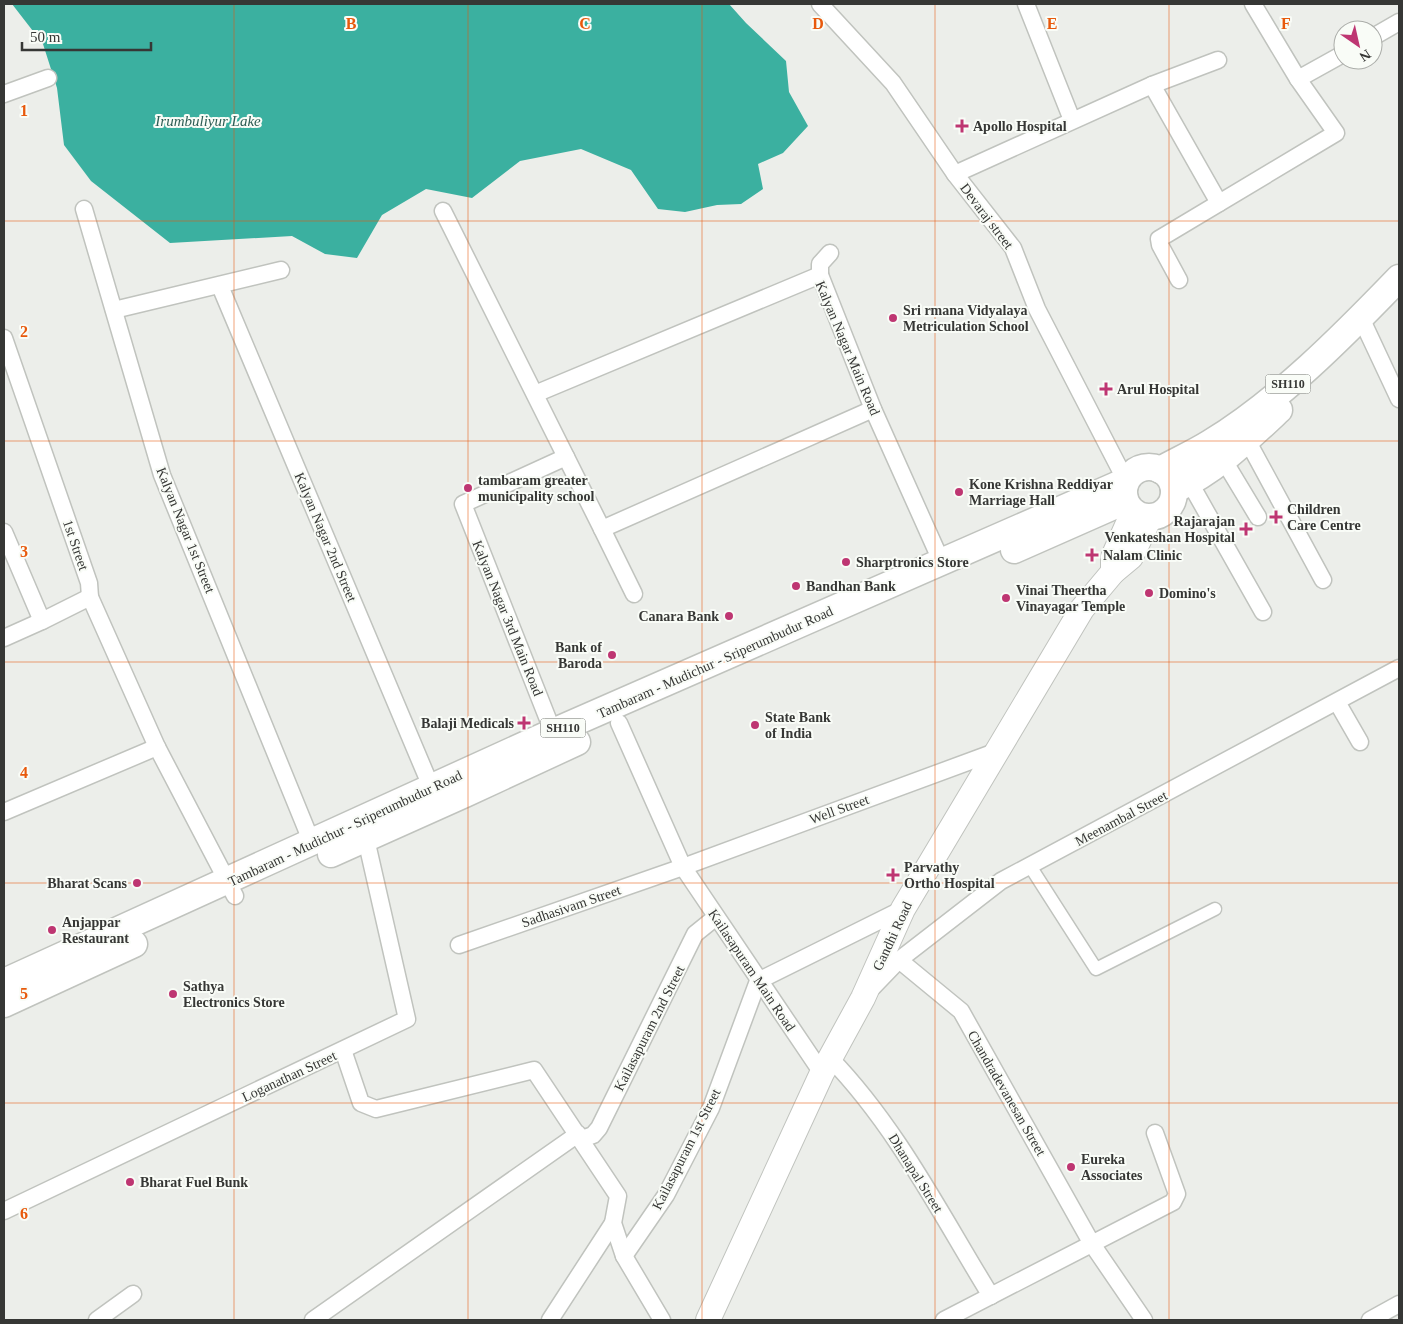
<svg xmlns="http://www.w3.org/2000/svg" width="1403" height="1324" font-family="'Times New Roman',serif">
  <style>
    .water { fill: #3bb0a0 }
    .lines { fill: none; stroke-linecap: round; stroke-linejoin: round }
    .pedestrian-casing { stroke: #c0c3be; stroke-width: 15 }
    .minor-casing { stroke: #c0c3be; stroke-width: 19 }
    .secondary-casing { stroke: #c0c3be; stroke-width: 26 }
    .primary-casing { stroke: #c0c3be; stroke-width: 29 }
    .pedestrian { stroke: #fff; stroke-width: 12 }
    .minor { stroke: #fff; stroke-width: 16 }
    .secondary { stroke: #fff; stroke-width: 24 }
    .primary { stroke: #fff; stroke-width: 26 }
    .grid { fill: none; stroke: #e8590c; stroke-width: 1; stroke-opacity: 0.55 }
    .poi-dot { fill: #be3672; stroke: #f9fcf7; stroke-width: 2 }
    .labels { text-anchor: middle; stroke-width: 4; stroke-linejoin: round; paint-order: stroke }
    .shield { fill: #f9fcf7; stroke: #70726f; stroke-width: 1 }
    .shield-label { font-size: 12px; font-weight: bold; fill: #363735 }
    .poi-label { font-size: 14px; font-weight: bold; fill: #363735; stroke: #f9fcf7; text-anchor: start }
    .street-label { font-size: 14px; fill: #363735; stroke: #f9fcf7 }
    .water-label { font-size: 15px; font-style: italic; fill: #2e5e56; stroke: #f9fcf7 }
    .grid-label { font-size: 16px; text-anchor: middle; font-weight: bold; fill: #e8590c; stroke: #f9fcf7; stroke-width: 4; stroke-linejoin: round; paint-order: stroke }
  </style>
  <rect width="100%" height="100%" fill="#eceeea"/>
  <path class="water" d="M12,4H729L746,23L786,61L789,92L808,126L783,153L758,164L763,189L741,204L717,205L685,212L658,209L631,170L581,149L520,161L472,198L426,189L382,215L357,258L325,254L292,236L170,243L91,181L64,145L57,88L43,44Z"/>
  <g class="lines">
    <g class="pedestrian-casing">
      <path id="pedestrian" d="M1030,866L1096,969L1215,909"/>
    </g>
    <g class="minor-casing">
      <g id="minor">
        <path d="M820,4L893,83L955,174L1013,248L1037,309L1126,481"/>
        <path d="M1026,4L1072,120"/>
        <path d="M1373,37L1399,22"/>
        <path d="M1298,79L1343,54"/>
        <path d="M1152,85L1219,203"/>
        <path d="M4,94L48,78"/>
        <path d="M955,174L1152,85L1218,60"/>
        <path d="M84,209L162,475L312,843"/>
        <path d="M443,211L602,529L873,409"/>
        <path d="M820,275V264L830,253"/>
        <path d="M1179,280L1160,245L1159,239L1336,133L1298,79L1253,4"/>
        <path d="M220,286L432,789"/>
        <path d="M114,310L281,270"/>
        <path d="M1361,318L1399,399"/>
        <path d="M4,338L89,583L90,597L157,747L235,896"/>
        <path d="M535,394L820,275L873,409L942,563"/>
        <path d="M1247,440L1323,580"/>
        <path d="M1223,459L1258,517"/>
        <path d="M1190,483L1263,612"/>
        <path d="M602,529L634,594"/>
        <path d="M4,532L42,621L90,597"/>
        <path d="M4,638L42,621"/>
        <path d="M1337,702L1360,742"/>
        <path d="M619,723L683,867L822,1073"/>
        <path d="M553,732L463,504L566,457"/>
        <path d="M4,812L157,747"/>
        <path d="M459,945L683,867L995,752"/>
        <path d="M899,960L961,1011L1092,1244L1144,1320"/>
        <path d="M873,987L899,960L1001,881L1399,668"/>
        <path d="M343,1050L361,1103L376,1109L534,1070L618,1196L613,1223L624,1256L662,1320"/>
        <path d="M830,1058C897,1127 941,1215 991,1296"/>
        <path d="M582,1139L593,1135L599,1128L695,934L716,917"/>
        <path d="M4,1211L407,1019L366,839"/>
        <path d="M624,1256L666,1195L711,1108L758,981L903,909"/>
        <path d="M97,1320L133,1294"/>
        <path d="M313,1320L578,1134"/>
        <path d="M550,1320L613,1223"/>
        <path d="M944,1320L1173,1202L1177,1194L1155,1133"/>
        <path d="M1370,1320L1399,1304"/>
      </g>
    </g>
    <g class="secondary-casing">
      <g id="secondary">
        <path d="M1113,572V557L1133,512"/>
        <path d="M708,1320L822,1073L863,998L903,909L1082,609L1113,572L1131,557L1150,517"/>
      </g>
    </g>
    <g class="primary-casing">
      <g id="primary">
        <circle cx="1149" cy="492" r="25"/>
        <path d="M1160,470C1176,461 1194,453 1210,443C1278,402 1344,335 1399,278"/>
        <path d="M1174,490C1214,472 1247,440 1279,410"/>
        <path d="M1014,550L1125,501"/>
        <path d="M331,854L465,794L577,742"/>
        <path d="M4,982L553,732L1126,481"/>
        <path d="M4,1004L134,944"/>
      </g>
    </g>
    <use href="#pedestrian" class="pedestrian"/>
    <use href="#minor" class="minor"/>
    <use href="#secondary" class="secondary"/>
    <use href="#primary" class="primary"/>
  </g>
  <path class="grid" d="M234,4V1320M468,4V1320M702,4V1320M935,4V1320M1169,4V1320M4,221H1399M4,441H1399M4,662H1399M4,883H1399M4,1103H1399"/>
  <g class="poi-dot">
    <path d="M959.5 118.5h5v5h5v5h-5v5h-5v-5h-5v-5h5z"/>
    <circle cx="893" cy="318" r="5"/>
    <path d="M1103.5 381.5h5v5h5v5h-5v5h-5v-5h-5v-5h5z"/>
    <circle cx="468" cy="488" r="5"/>
    <circle cx="959" cy="492" r="5"/>
    <path d="M1273.5 509.5h5v5h5v5h-5v5h-5v-5h-5v-5h5z"/>
    <path d="M1243.5 521.5h5v5h5v5h-5v5h-5v-5h-5v-5h5z"/>
    <path d="M1089.5 547.5h5v5h5v5h-5v5h-5v-5h-5v-5h5z"/>
    <circle cx="846" cy="562" r="5"/>
    <circle cx="796" cy="586" r="5"/>
    <circle cx="1149" cy="593" r="5"/>
    <circle cx="1006" cy="598" r="5"/>
    <circle cx="729" cy="616" r="5"/>
    <circle cx="612" cy="655" r="5"/>
    <path d="M521.5 715.5h5v5h5v5h-5v5h-5v-5h-5v-5h5z"/>
    <circle cx="755" cy="725" r="5"/>
    <path d="M890.5 867.5h5v5h5v5h-5v5h-5v-5h-5v-5h5z"/>
    <circle cx="137" cy="883" r="5"/>
    <circle cx="52" cy="930" r="5"/>
    <circle cx="173" cy="994" r="5"/>
    <circle cx="1071" cy="1167" r="5"/>
    <circle cx="130" cy="1182" r="5"/>
  </g>
  <g class="labels">
    <g class="shield">
      <rect x="1265.5" y="374.5" width="45" height="19" rx="4"/>
      <rect x="540.5" y="718.5" width="45" height="19" rx="4"/>
    </g>
    <g class="shield-label">
      <text x="1288" y="388">SH110</text>
      <text x="563" y="732">SH110</text>
    </g>
    <g class="poi-label">
      <text x="973" y="131">Apollo Hospital</text>
      <text x="903" y="315">Sri rmana Vidyalaya<tspan x="903" dy="16">Metriculation School</tspan></text>
      <text x="1117" y="394">Arul Hospital</text>
      <text x="478" y="485">tambaram greater<tspan x="478" dy="16">municipality school</tspan></text>
      <text x="969" y="489">Kone Krishna Reddiyar<tspan x="969" dy="16">Marriage Hall</tspan></text>
      <text x="1287" y="514">Children<tspan x="1287" dy="16">Care Centre</tspan></text>
      <text x="1235" y="526" text-anchor="end">Rajarajan<tspan x="1235" dy="16">Venkateshan Hospital</tspan></text>
      <text x="1103" y="560">Nalam Clinic</text>
      <text x="856" y="567">Sharptronics Store</text>
      <text x="806" y="591">Bandhan Bank</text>
      <text x="1016" y="595">Vinai Theertha<tspan x="1016" dy="16">Vinayagar Temple</tspan></text>
      <text x="1159" y="598">Domino's</text>
      <text x="719" y="621" text-anchor="end">Canara Bank</text>
      <text x="602" y="652" text-anchor="end">Bank of<tspan x="602" dy="16">Baroda</tspan></text>
      <text x="765" y="722">State Bank<tspan x="765" dy="16">of India</tspan></text>
      <text x="514" y="728" text-anchor="end">Balaji Medicals</text>
      <text x="904" y="872">Parvathy<tspan x="904" dy="16">Ortho Hospital</tspan></text>
      <text x="127" y="888" text-anchor="end">Bharat Scans</text>
      <text x="62" y="927">Anjappar<tspan x="62" dy="16">Restaurant</tspan></text>
      <text x="183" y="991">Sathya<tspan x="183" dy="16">Electronics Store</tspan></text>
      <text x="1081" y="1164">Eureka<tspan x="1081" dy="16">Associates</tspan></text>
      <text x="140" y="1187">Bharat Fuel Bunk</text>
    </g>
    <g class="street-label">
      <text transform="translate(987 216) rotate(53)" y="5">Devaraj street</text>
      <text transform="translate(848 348) rotate(67)" y="5">Kalyan Nagar Main Road</text>
      <text transform="translate(186 530) rotate(68)" y="5">Kalyan Nagar 1st Street</text>
      <text transform="translate(326 537) rotate(67)" y="5">Kalyan Nagar 2nd Street</text>
      <text transform="translate(76 545) rotate(71)" y="5">1st Street</text>
      <text transform="translate(508 618) rotate(68)" y="5">Kalyan Nagar 3rd Main Road</text>
      <text transform="translate(715 662) rotate(-24)" y="5">Tambaram - Mudichur - Sriperumbudur Road</text>
      <text transform="translate(839 809) rotate(-20)" y="5">Well Street</text>
      <text transform="translate(1121 818) rotate(-28)" y="5">Meenambal Street</text>
      <text transform="translate(345 828) rotate(-25)" y="5">Tambaram - Mudichur - Sriperumbudur Road</text>
      <text transform="translate(571 906) rotate(-19)" y="5">Sadhasivam Street</text>
      <text transform="translate(892 936) rotate(-65)" y="5">Gandhi Road</text>
      <text transform="translate(752 970) rotate(56)" y="5">Kailasapuram Main Road</text>
      <text transform="translate(649 1028) rotate(-63)" y="5">Kailasapuram 2nd Street</text>
      <text transform="translate(289 1076) rotate(-25)" y="5">Loganathan Street</text>
      <text transform="translate(1007 1093) rotate(60)" y="5">Chandradevanesan Street</text>
      <text transform="translate(686 1149) rotate(-63)" y="5">Kailasapuram 1st Street</text>
      <text transform="translate(916 1173) rotate(58)" y="5">Dhanapal Street</text>
    </g>
    <g class="water-label">
      <text x="208" y="126">Irumbuliyur Lake</text>
    </g>
  </g>
  <g class="grid-label">
    <text x="351" y="29">B</text>
    <text x="585" y="29">C</text>
    <text x="818" y="29">D</text>
    <text x="1052" y="29">E</text>
    <text x="1286" y="29">F</text>
    <text x="24" y="116">1</text>
    <text x="24" y="337">2</text>
    <text x="24" y="557">3</text>
    <text x="24" y="778">4</text>
    <text x="24" y="999">5</text>
    <text x="24" y="1219">6</text>
  </g>
  <rect width="1403" height="1324" fill="none" stroke="#363735" stroke-width="10"/>
  <g transform="translate(1358 45) rotate(146)"><circle r="24" fill="#f9fcf7" stroke="#abada9"/>
  <path d="M0-4L9 19L0 12L-9 19Z" fill="#be3672"/>
  <text y="-8" font-size="14" font-weight="bold" text-anchor="middle" fill="#363735">N</text>
  </g>
  <path d="M22 42v8h129v-8" fill="none" stroke="#363735" stroke-width="2.5"/>
  <text x="30" y="42" font-size="15" fill="#363735" stroke="#f9fcf7" stroke-width="4" paint-order="stroke">50 m</text>
</svg>
